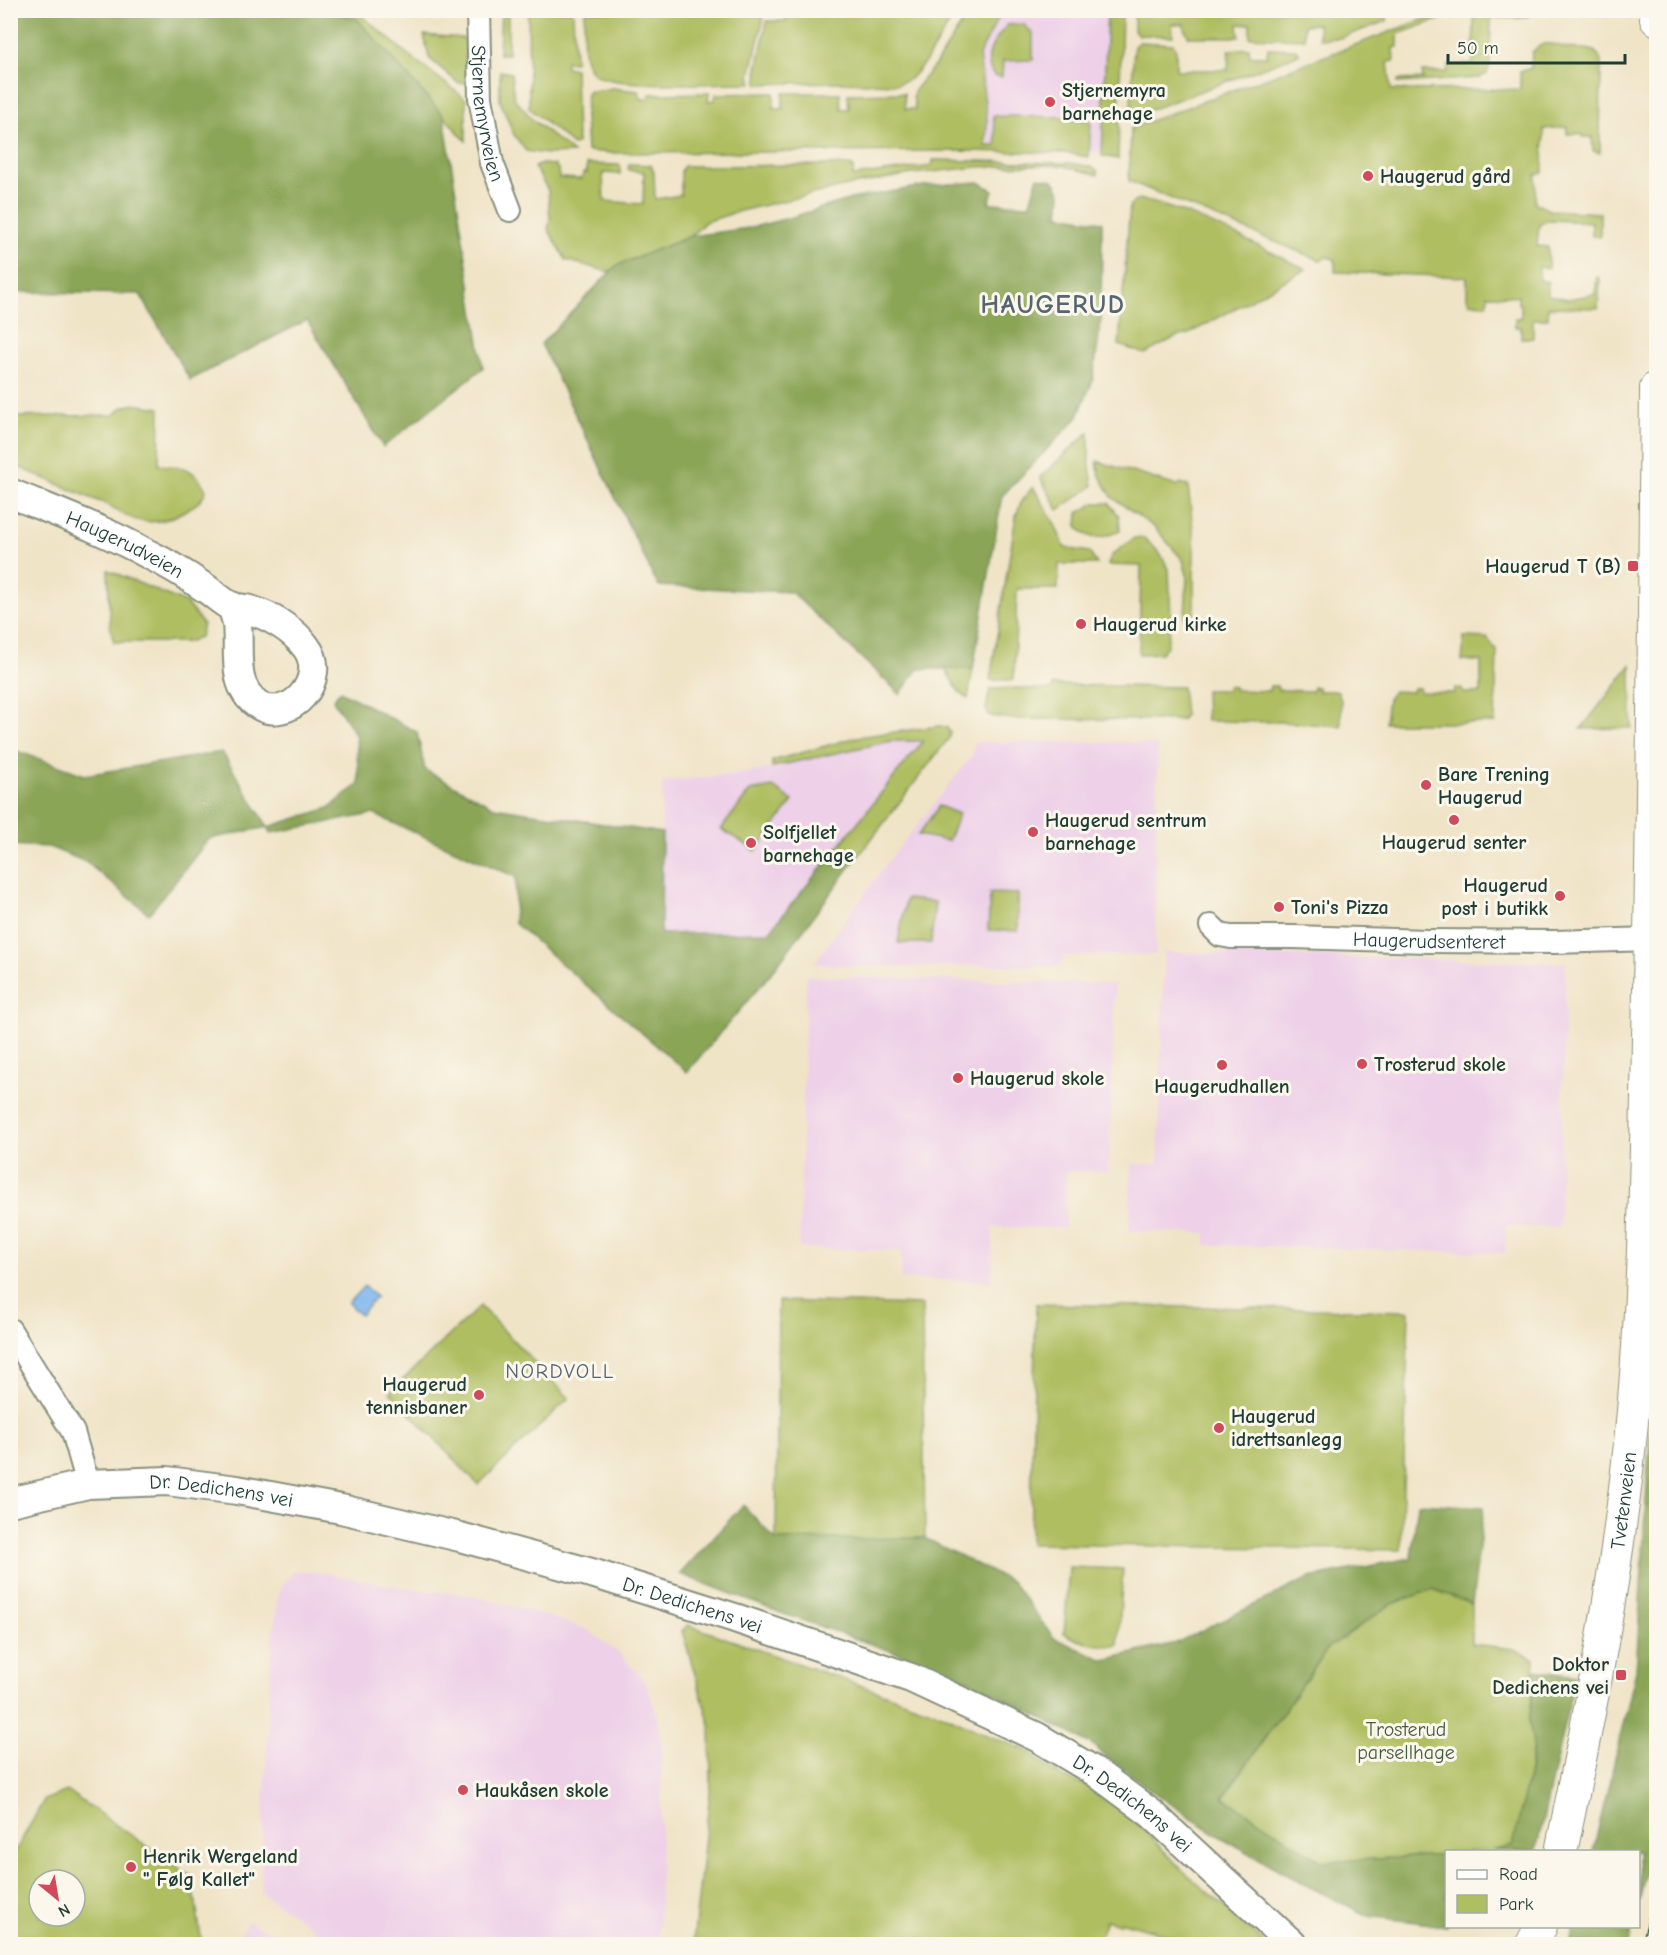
<svg xmlns="http://www.w3.org/2000/svg" width="1667" height="1955" font-family="'Comic Neue',sans-serif">
  <style>
    .built { fill: #eed0e8 }
    .green { fill: #afbe60; stroke: #677e4a; stroke-width: 1.5; fill-rule: evenodd }
    .forest { fill: #8ba556; stroke: #557145; stroke-width: 1.5 }
    .water { fill: #80b6ef; stroke: #507a92; stroke-width: 1.5 }
    .lines { fill: none; stroke-linecap: round; stroke-linejoin: round }
    .minor-casing { stroke: #88907e; stroke-width: 26 }
    .tertiary-casing { stroke: #88907e; stroke-width: 32 }
    .secondary-casing { stroke: #88907e; stroke-width: 34 }
    .minor { stroke: #fff; stroke-width: 22 }
    .tertiary { stroke: #fff; stroke-width: 28 }
    .secondary { stroke: #fff; stroke-width: 32 }
    .rail-casing { stroke: #1f3d34; stroke-width: 7 }
    .rail { stroke: #fbf7ec; stroke-width: 4.5; stroke-dasharray: 14; stroke-linecap: butt }
    .poi-dot { fill: #d1495b; stroke: #fbf7ec; stroke-width: 2 }
    .labels { text-anchor: middle; stroke-width: 6; stroke-linejoin: round; paint-order: stroke }
    .poi-label { font-size: 20px; font-weight: bold; fill: #1f3d34; stroke: #fbf7ec; text-anchor: start }
    .street-label { font-size: 20px; fill: #1f3d34; stroke: #fbf7ec }
    .park-label { font-size: 20px; fill: #435d3f; stroke: #fbf7ec }
    .neighbourhood-label { font-size: 21px; letter-spacing: 1.5px; fill: #566671; stroke: #fbf7ec }
    .district-label { font-size: 26px; font-weight: bold; letter-spacing: 1.5px; fill: #566671; stroke: #fbf7ec }
  </style>
  <rect width="100%" height="100%" fill="#fbf7ec"/>
  <filter id="ink" filterUnits="userSpaceOnUse"><feTurbulence type="fractalNoise" baseFrequency=".0167" numOctaves="2"/><feDisplacementMap in="SourceGraphic" scale="12" xChannelSelector="R" yChannelSelector="G"/><feConvolveMatrix kernelMatrix="1 2 1 2 8 2 1 2 1" color-interpolation-filters="sRGB"/></filter>
  <filter id="wash" filterUnits="userSpaceOnUse"><feTurbulence type="fractalNoise" baseFrequency=".008" numOctaves="4" result="noise"/><feDisplacementMap in="SourceGraphic" scale="24" xChannelSelector="R" yChannelSelector="G"/><feGaussianBlur stdDeviation="1.35" result="paint"/><feColorMatrix in="noise" values="0 0 0 0 0 0 0 0 0 0 0 0 0 0 0 0 0 1.4 0 .05"/><feComposite in="paint" operator="in"/></filter>
  <g filter="url(#wash)">
    <rect width="100%" height="100%" fill="#f0e4c7"/>
    <g class="built">
      <path d="M998,11H1121L1116,153L990,148L976,57Z"/>
      <path d="M891,741H924L769,932L660,934L662,782L753,772Z"/>
      <path d="M975,742H1126L1158,745L1155,868L1156,955L1064,956L1063,963L1054,967L986,965L920,967L836,966L814,963L889,860L972,756Z"/>
      <path d="M1164,952L1566,963L1559,1228L1506,1226L1505,1253L1206,1245V1233L1129,1231L1131,1164H1158Z"/>
      <path d="M806,976L1115,984L1109,1172L1066,1171L1065,1228L993,1227L992,1281L901,1279V1251L799,1248Z"/>
      <path d="M294,1570L325,1573L398,1587L468,1595L535,1612L588,1630L621,1655L645,1681L658,1717L662,1750L659,1944H336L260,1892L272,1638L279,1591Z"/>
      <path d="M248,1921L257,1926L306,1944H235Z"/>
    </g>
    <g class="green">
      <path d="M326,11H356L405,52L466,99V141L357,19Z"/>
      <path d="M501,11H508V54H499Z"/>
      <path d="M528,11H573L575,62L566,61V67L575,69L577,143L573,145L529,108Z"/>
      <path d="M585,11H763V21L750,75L752,83C724,83 609,89 593,73C579,58 584,29 585,11Z"/>
      <path d="M787,11V10L957,11L926,61L910,79L897,84L839,82L758,84L757,68L767,21H787Z"/>
      <path d="M970,11H1002L979,55L987,119L986,146H997L993,116L1064,117L1065,119L1091,121L1089,157L1065,153L966,151L612,153L587,151L585,115L587,92L613,88L639,91L641,99H649L650,94L709,93L708,101L715,100L716,94L774,93V109H783V93H840L841,109H849L848,94L904,93L905,109H915L913,95L916,88L935,65Z"/>
      <path d="M1107,11H1122L1118,159L1102,156Z"/>
      <path d="M1134,11L1387,10V21L1340,38L1319,39L1318,24L1304,25V39L1250,37V24H1238L1239,37H1189L1185,30L1184,24H1172L1173,36L1139,35L1134,31Z"/>
      <path d="M1446,11H1463L1398,34V47L1393,48L1394,61L1388,62L1391,90L1520,89V72L1531,68L1532,52C1536,49 1540,45 1544,44C1553,42 1560,47 1568,48C1582,50 1597,45 1601,62L1600,153L1593,151L1592,137H1583L1582,134H1567V127L1544,129L1543,173L1536,174L1535,203L1549,210L1600,213V236H1592V222L1548,220L1539,225L1537,246L1548,247V268L1539,267V280L1548,282V295L1568,299L1595,294L1597,277L1600,279L1598,308L1548,307V319H1533V338H1521V327H1515V318H1521V305L1518,304V296L1488,295L1487,304L1470,303L1467,297V277L1335,272V259L1326,257L1321,261L1129,181L1131,128Z"/>
      <path d="M1474,11H1531V15L1521,18H1491L1490,64L1487,74L1479,78L1398,83V80L1423,79L1422,72H1447L1449,65L1473,64Z"/>
      <path d="M1023,24L1033,33V60L1003,61L1002,77L994,76C981,58 994,40 1007,25Z"/>
      <path d="M424,35L462,38L466,40L467,83H458L429,58Z"/>
      <path d="M1139,42L1173,44L1176,50V70H1228L1229,50L1249,48L1250,56H1267L1268,48L1295,49L1300,54L1142,113L1134,111L1131,105L1134,46Z"/>
      <path d="M500,71L511,73L514,98L532,119L573,153L547,154L526,151L514,135L500,101Z"/>
      <path d="M933,160L1071,163L1091,167L1098,171V175L1064,166L1038,165L978,167L912,174L847,186L740,211L705,222L691,236L616,266L609,272L566,260L548,229L550,221L548,190L534,167L542,164L555,165L558,169L559,178L582,179L583,173H587V164L620,165V174L603,173L604,201L643,204L644,172L628,170L629,164L651,165L654,173L655,199L681,195V171L684,166L846,165L853,166V176L932,166Z"/>
      <path d="M1139,199C1198,213 1251,243 1306,269L1189,334L1176,337L1145,354L1119,345L1130,205Z"/>
      <path d="M133,404L160,408L159,465C184,467 193,466 206,490C202,502 195,505 184,511C162,525 140,526 118,511C110,506 107,503 98,501L11,464V417L115,415L121,408Z"/>
      <path d="M1089,432V461L1093,486L1058,510L1040,477Z"/>
      <path d="M1097,461L1177,486L1181,483L1188,486L1194,537V619H1185L1187,575L1183,560L1155,528L1112,497L1099,474Z"/>
      <path d="M1033,487L1053,520L1065,548L1089,552L1097,564H1059L1058,589H1017L1014,680H990L1016,516L1022,500Z"/>
      <path d="M1095,503H1109L1119,516L1120,531C1102,538 1090,543 1077,526L1078,513Z"/>
      <path d="M1134,538H1144L1159,552L1169,569L1171,620L1167,646L1161,653L1139,654L1141,566L1108,565L1111,556Z"/>
      <path d="M108,570L186,603L203,624L200,637L189,642H114L110,626Z"/>
      <path d="M1464,637L1487,638L1497,651L1495,723H1385L1388,699L1394,691L1412,692L1413,688H1419L1420,692L1454,693L1455,688L1462,689L1463,693H1481V661H1462Z"/>
      <path d="M1631,665L1632,728L1581,729Z"/>
      <path d="M945,669H973L968,699L959,692Z"/>
      <path d="M1053,685L1182,687L1185,715L1181,720L1012,719L990,716L986,709L990,689L1017,688L1052,690Z"/>
      <path d="M1228,686L1234,687L1235,690L1269,691L1270,686H1277L1278,690L1312,691L1313,687H1318V691H1338L1341,701V726L1280,722L1206,721L1205,690H1227Z"/>
      <path d="M939,726L946,727L950,732L949,738L853,863L833,853L923,741H891L772,767V761L857,737Z"/>
      <path d="M773,787L793,801L756,851L721,829L750,791Z"/>
      <path d="M939,806L959,814L948,841L918,835Z"/>
      <path d="M990,893L1018,894V931L988,930Z"/>
      <path d="M906,899L935,902L931,943H898Z"/>
      <path d="M778,1301L922,1305L925,1538L776,1540Z"/>
      <path d="M1036,1304L1409,1311L1401,1550L1030,1544Z"/>
      <path d="M480,1306L569,1398L478,1485L390,1392Z"/>
      <path d="M1069,1567L1123,1569L1118,1646C1098,1646 1082,1644 1064,1633Z"/>
      <path d="M1433,1589L1472,1604V1644L1514,1649L1534,1659V1687L1529,1720L1533,1745L1521,1816L1513,1846L1492,1851L1446,1852V1855L1322,1862L1223,1798L1328,1648L1392,1604Z"/>
      <path d="M688,1625L942,1714L989,1736L1028,1751L1063,1778L1084,1784L1139,1825L1189,1876L1257,1935L1264,1944H1186L1165,1934L1120,1921L1119,1924L1106,1920L1097,1944H693L711,1783L710,1724L682,1631Z"/>
      <path d="M67,1791L192,1877L202,1944H11V1859L44,1800ZM39,1880H75V1916H39Z"/>
    </g>
    <g class="forest">
      <path d="M11,10H326L357,19L444,116L483,368L383,447L307,320L190,380L140,294L11,292Z"/>
      <path d="M1038,177L1053,180L1061,193L1059,215L1102,222L1101,320L1093,380L1077,418L1002,496L973,669H918L900,694L791,592L658,586L541,344L616,266L691,236L749,228L789,218L851,199L923,186L979,182L993,190L989,203L1029,205Z"/>
      <path d="M340,691L417,732L425,770L494,807L662,833L661,934L769,932L833,853L853,863L772,972L687,1072L514,923L516,877L373,814L271,833L268,827L209,839L149,914L86,862L49,847L11,845V749L85,775L222,752L268,827L329,808L359,784L356,736L333,700Z"/>
      <path d="M1656,1331V1826L1639,1902L1638,1852L1593,1851L1636,1671Z"/>
      <path d="M1418,1503L1484,1507L1472,1604L1433,1589L1392,1604L1328,1648L1223,1797L1322,1862L1446,1855V1926L1368,1916L1302,1883L1216,1834L1156,1794L1089,1743L998,1695L949,1671L781,1613L680,1574L743,1505L776,1540L925,1538L1012,1582L1054,1638L1104,1660L1176,1643L1309,1578L1411,1558Z"/>
      <path d="M1534,1670L1575,1676L1536,1851H1492L1513,1846L1531,1763L1533,1745L1529,1720L1534,1687Z"/>
      <path d="M1574,1927V1926L1633,1927L1628,1944H1570Z"/>
    </g>
    <path class="water" d="M364,1286L376,1297L360,1315L348,1303Z"/>
  </g>
  <g filter="url(#ink)">
    <g class="lines">
      <g class="minor-casing">
        <g id="minor">
          <path id="s1" d="M478,10L480,98L492,163L510,210"/>
          <path id="s2" d="M1211,926L1220,935L1231,937H1293L1428,941L1554,942L1651,939"/>
          <path d="M10,1330L73,1432L88,1484"/>
        </g>
      </g>
      <g class="tertiary-casing">
        <g id="tertiary">
          <path id="s3" d="M10,493C56,512 104,530 148,554C166,563 185,574 202,586C212,592 222,602 232,607C238,609 245,608 250,610C270,616 294,630 306,647C330,678 289,726 257,704C231,685 240,652 237,624C236,618 234,612 232,606"/>
          <path id="s4" d="M10,1502L88,1484L167,1481L237,1490L341,1509L460,1537L595,1574L735,1618L911,1678L1037,1737L1094,1771L1152,1814L1292,1944"/>
        </g>
      </g>
      <g class="secondary-casing">
        <g id="secondary">
          <path d="M1656,10V19"/>
          <path id="s5" d="M1561,1852C1591,1709 1619,1567 1632,1422C1644,1294 1646,1166 1648,1038C1653,822 1654,605 1656,388"/>
          <path d="M1532,1944L1541,1926"/>
        </g>
      </g>
      <use href="#minor" class="minor"/>
      <use href="#tertiary" class="tertiary"/>
      <use href="#secondary" class="secondary"/>
      <g class="rail-casing">
        <path id="rail" d="M1645,1944L1656,1898"/>
      </g>
      <use href="#rail" class="rail"/>
    </g>
  </g>
  <g class="poi-dot">
    <circle cx="1050" cy="102" r="6"/>
    <circle cx="1368" cy="176" r="6"/>
    <rect x="1627" y="560" width="12" height="12" rx="3"/>
    <circle cx="1081" cy="624" r="6"/>
    <circle cx="1426" cy="785" r="6"/>
    <circle cx="1454" cy="820" r="6"/>
    <circle cx="1033" cy="832" r="6"/>
    <circle cx="751" cy="843" r="6"/>
    <circle cx="1560" cy="896" r="6"/>
    <circle cx="1279" cy="907" r="6"/>
    <circle cx="1362" cy="1064" r="6"/>
    <circle cx="1222" cy="1065" r="6"/>
    <circle cx="958" cy="1078" r="6"/>
    <circle cx="479" cy="1395" r="6"/>
    <circle cx="1219" cy="1428" r="6"/>
    <rect x="1615" y="1669" width="12" height="12" rx="3"/>
    <circle cx="463" cy="1790" r="6"/>
    <circle cx="131" cy="1867" r="6"/>
  </g>
  <g class="labels">
    <g class="poi-label">
      <text x="1062" y="97">Stjernemyra<tspan x="1062" dy="23">barnehage</tspan></text>
      <text x="1380" y="183">Haugerud gård</text>
      <text x="1621" y="573" text-anchor="end">Haugerud T (B)</text>
      <text x="1093" y="631">Haugerud kirke</text>
      <text x="1438" y="781">Bare Trening<tspan x="1438" dy="23">Haugerud</tspan></text>
      <text x="1045" y="827">Haugerud sentrum<tspan x="1045" dy="23">barnehage</tspan></text>
      <text x="763" y="839">Solfjellet<tspan x="763" dy="23">barnehage</tspan></text>
      <text x="1454" y="849" text-anchor="middle">Haugerud senter</text>
      <text x="1548" y="892" text-anchor="end">Haugerud<tspan x="1548" dy="23">post i butikk</tspan></text>
      <text x="1291" y="914">Toni's Pizza</text>
      <text x="1374" y="1071">Trosterud skole</text>
      <text x="970" y="1085">Haugerud skole</text>
      <text x="1222" y="1093" text-anchor="middle">Haugerudhallen</text>
      <text x="467" y="1391" text-anchor="end">Haugerud<tspan x="467" dy="23">tennisbaner</tspan></text>
      <text x="1231" y="1423">Haugerud<tspan x="1231" dy="23">idrettsanlegg</tspan></text>
      <text x="1609" y="1671" text-anchor="end">Doktor<tspan x="1609" dy="23">Dedichens vei</tspan></text>
      <text x="475" y="1797">Haukåsen skole</text>
      <text x="143" y="1863">Henrik Wergeland<tspan x="143" dy="23">" Følg Kallet"</tspan></text>
    </g>
    <g class="street-label">
      <text dy="7" stroke="none"><textPath href="#s1" startOffset="104">Stjernemyrveien</textPath></text>
      <text dy="7" stroke="none"><textPath href="#s3" startOffset="126">Haugerudveien</textPath></text>
      <text dy="7" stroke="none"><textPath href="#s2" startOffset="222">Haugerudsenteret</textPath></text>
      <text dy="7" stroke="none"><textPath href="#s4" startOffset="214">Dr. Dedichens vei</textPath></text>
      <text dy="7" stroke="none"><textPath href="#s5" startOffset="357">Tvetenveien</textPath></text>
      <text dy="7" stroke="none"><textPath href="#s4" startOffset="700">Dr. Dedichens vei</textPath></text>
      <text dy="7" stroke="none"><textPath href="#s4" startOffset="1186">Dr. Dedichens vei</textPath></text>
    </g>
    <g class="park-label">
      <text x="1406" y="1736">Trosterud<tspan x="1406" dy="23">parsellhage</tspan></text>
    </g>
    <g class="neighbourhood-label">
      <text x="560" y="1378">NORDVOLL</text>
    </g>
    <g class="district-label">
      <text x="1053" y="313">HAUGERUD</text>
    </g>
  </g>
  <rect width="1667" height="1955" fill="none" stroke="#fbf7ec" stroke-width="36"/>
  <rect x="1445" y="1850" width="195" height="78" fill="#fbf7ec" stroke="#a3ada2" stroke-width="1.5"/>
  <rect x="1457" y="1870" width="30" height="9" fill="#ffffff" stroke="#a3ada2" stroke-width="1.5"/>
  <text x="1499" y="1880" font-size="18" fill="#1f3d34">Road</text>
  <rect x="1457" y="1895" width="30" height="18" fill="#afbe60" stroke="#a3ada2" stroke-width="1.5"/>
  <text x="1499" y="1910" font-size="18" fill="#1f3d34">Park</text>
  <g transform="translate(57 1898) rotate(150)"><circle r="28" fill="#fbf7ec" stroke="#a3ada2" stroke-width="1.5"/>
  <path d="M0-4.5L10 22L0 15L-10 22Z" fill="#d1495b"/>
  <text y="-9" font-size="16" font-weight="bold" text-anchor="middle" fill="#1f3d34">N</text>
  </g>
  <path d="M1448 54v9h177v-9" fill="none" stroke="#1f3d34" stroke-width="3"/>
  <text x="1457" y="54" font-size="18" fill="#1f3d34" stroke="#fbf7ec" stroke-width="4.5" paint-order="stroke">50 m</text>
</svg>
